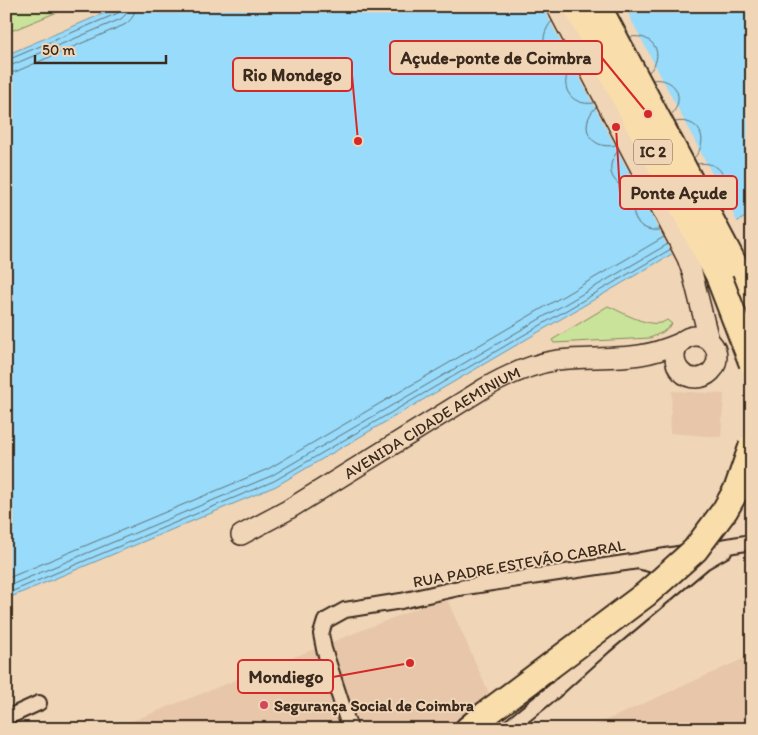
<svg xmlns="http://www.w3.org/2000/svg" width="758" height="735" font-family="Itim,sans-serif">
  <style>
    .built { fill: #e7c6a9 }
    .green { fill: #cae39a; stroke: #82865c }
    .water { fill: #98dbfa; stroke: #7394a2 }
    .pier { fill: #f0d5b7 }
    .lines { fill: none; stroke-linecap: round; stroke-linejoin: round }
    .shore { stroke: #607176; stroke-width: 1 }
    .street-casing { stroke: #3b2a1e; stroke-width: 18 }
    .secondary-casing { stroke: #3b2a1e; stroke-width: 22 }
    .highway-casing { stroke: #3b2a1e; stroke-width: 29 }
    .street { stroke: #f0d5b7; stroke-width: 14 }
    .secondary { stroke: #f0d5b7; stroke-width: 19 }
    .highway { stroke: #f9deab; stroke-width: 25 }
    .highway-bridge-casing { stroke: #3b2a1e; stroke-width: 29; stroke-linecap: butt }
    .highway-bridge { stroke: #f9deab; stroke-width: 25 }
    .poi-dot { fill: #d1495b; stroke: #f0d5b7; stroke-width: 2 }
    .labels { text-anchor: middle; stroke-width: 4; stroke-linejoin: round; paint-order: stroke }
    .shield { fill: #f0d5b7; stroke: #715d4c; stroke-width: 1 }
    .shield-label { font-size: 15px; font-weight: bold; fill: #3b2a1e }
    .street-label { font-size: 16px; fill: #3b2a1e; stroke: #f0d5b7 }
    .poi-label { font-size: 16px; font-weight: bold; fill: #3b2a1e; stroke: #f0d5b7; text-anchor: start }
    .leader { fill: none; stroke: #d62828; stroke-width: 2 }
    .callout-dot { fill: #d62828; stroke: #f0d5b7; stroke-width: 2 }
    .callout { fill: #f0d5b7; stroke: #d62828; stroke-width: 2 }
    .callout-label { font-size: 18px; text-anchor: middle; font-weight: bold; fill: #3b2a1e }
  </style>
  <rect width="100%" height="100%" fill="#f0d5b7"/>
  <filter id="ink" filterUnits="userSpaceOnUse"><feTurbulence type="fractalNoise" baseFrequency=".02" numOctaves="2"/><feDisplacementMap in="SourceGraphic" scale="10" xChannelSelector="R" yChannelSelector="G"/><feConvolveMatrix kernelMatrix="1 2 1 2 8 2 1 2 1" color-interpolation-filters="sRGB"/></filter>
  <g filter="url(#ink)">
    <g class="built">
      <path d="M672,391L724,394L721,437L670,433Z"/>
      <path d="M446,597L505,729H112Z"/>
      <path d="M752,655V729H587Z"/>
    </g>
    <g class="green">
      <path d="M6,6H72L6,33Z"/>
      <path d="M608,306C622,312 645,326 660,323C662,323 665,321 667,320L672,324L663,332L650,338L554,343L552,340Z"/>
    </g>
    <path class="water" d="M121,6H752V214L670,255L276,486L6,599V55Z"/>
    <path class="pier" d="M542,6H624L738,223L673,257Z"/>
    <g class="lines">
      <g class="shore">
        <path d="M552,21C535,40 546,63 572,59"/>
        <path d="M630,37C654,33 666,55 649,72"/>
        <path d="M6,59H10L118,13L121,10V6"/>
        <path d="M574,64C556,83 569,107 594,103"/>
        <path d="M6,66L12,65L121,19L126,14L127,6"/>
        <path d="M6,73L15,72L124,25C131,21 135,15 135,6"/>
        <path d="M652,80C675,76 687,98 671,115"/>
        <path d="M596,107C577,126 590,151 616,145"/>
        <path d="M675,122C699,117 711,140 694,158"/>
        <path d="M619,150C601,168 614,192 639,188"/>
        <path d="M697,164C721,159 734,182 716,200"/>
        <path d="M641,192C625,210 636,233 660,230"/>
        <path d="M6,579L268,469L664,237"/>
        <path d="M6,587L271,476L668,244"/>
        <path d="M6,594L274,481L671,249"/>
      </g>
      <g class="street-casing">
        <g id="street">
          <path d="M641,560L752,542"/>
          <path d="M666,594L704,562L725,550"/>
          <path d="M6,718L39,703"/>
          <path d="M350,729L324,649L321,634L325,621L345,610L401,601L459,588L638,561L653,565L664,580L666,594L604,646L554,691L507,729"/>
        </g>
      </g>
      <g class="secondary-casing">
        <g id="secondary">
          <path d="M556,6L687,258L692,272L709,340"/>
          <circle cx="696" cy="357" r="21"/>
          <path id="s1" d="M241,535L286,511L483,389C507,375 531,364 558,360C585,357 613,359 640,355C654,353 668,348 680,343"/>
        </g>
      </g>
      <g class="highway-casing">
        <g id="highway">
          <path d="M576,6L731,299"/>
          <path d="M598,6L752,298"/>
          <path d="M468,729L486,714"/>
        </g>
      </g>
      <use href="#street" class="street"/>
      <use href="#secondary" class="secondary"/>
      <use href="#highway" class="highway"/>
      <g class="highway-bridge-casing">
        <g id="highway-bridge">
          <path d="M720,280L752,363"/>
          <path d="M486,714L646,594L695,550L725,510L737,489L752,446"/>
        </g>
      </g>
      <use href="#highway-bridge" class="highway-bridge"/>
    </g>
  </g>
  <circle class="poi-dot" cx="264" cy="705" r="5"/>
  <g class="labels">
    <rect class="shield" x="634" y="139.5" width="38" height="25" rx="4"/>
    <g class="shield-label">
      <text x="653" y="157">IC 2</text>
    </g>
    <g class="street-label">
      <text dy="6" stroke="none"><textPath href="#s1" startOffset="222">AVENIDA CIDADE AEMINIUM</textPath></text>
      <text transform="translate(519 563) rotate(-10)" y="6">RUA PADRE ESTEVÃO CABRAL</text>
    </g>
    <g class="poi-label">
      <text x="274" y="711">Segurança Social de Coimbra</text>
    </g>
  </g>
  <path class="leader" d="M648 114L602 58M358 141L352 75M616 127L620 193M410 663L333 677"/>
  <g class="callout-dot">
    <circle cx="648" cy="114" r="5"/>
    <circle cx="358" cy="141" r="5"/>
    <circle cx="616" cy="127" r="5"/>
    <circle cx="410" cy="663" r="5"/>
  </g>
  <g class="callout">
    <rect x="390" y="41" width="212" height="33" rx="5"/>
    <rect x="233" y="58" width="119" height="33" rx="5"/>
    <rect x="620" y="176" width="117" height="33" rx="5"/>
    <rect x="238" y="660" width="95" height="33" rx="5"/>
  </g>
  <g class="callout-label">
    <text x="496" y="64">Açude-ponte de Coimbra</text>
    <text x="292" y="81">Rio Mondego</text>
    <text x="679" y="199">Ponte Açude</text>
    <text x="286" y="683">Mondiego</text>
  </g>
  <rect width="758" height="735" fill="none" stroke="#f0d5b7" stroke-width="25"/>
  <rect x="12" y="12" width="733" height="710" fill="none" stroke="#3b2a1e" stroke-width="2" filter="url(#ink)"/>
  <path d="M35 55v8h131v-8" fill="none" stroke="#3b2a1e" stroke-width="2.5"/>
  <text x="42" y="55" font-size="15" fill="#3b2a1e" stroke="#f0d5b7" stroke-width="4" paint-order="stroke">50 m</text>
</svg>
